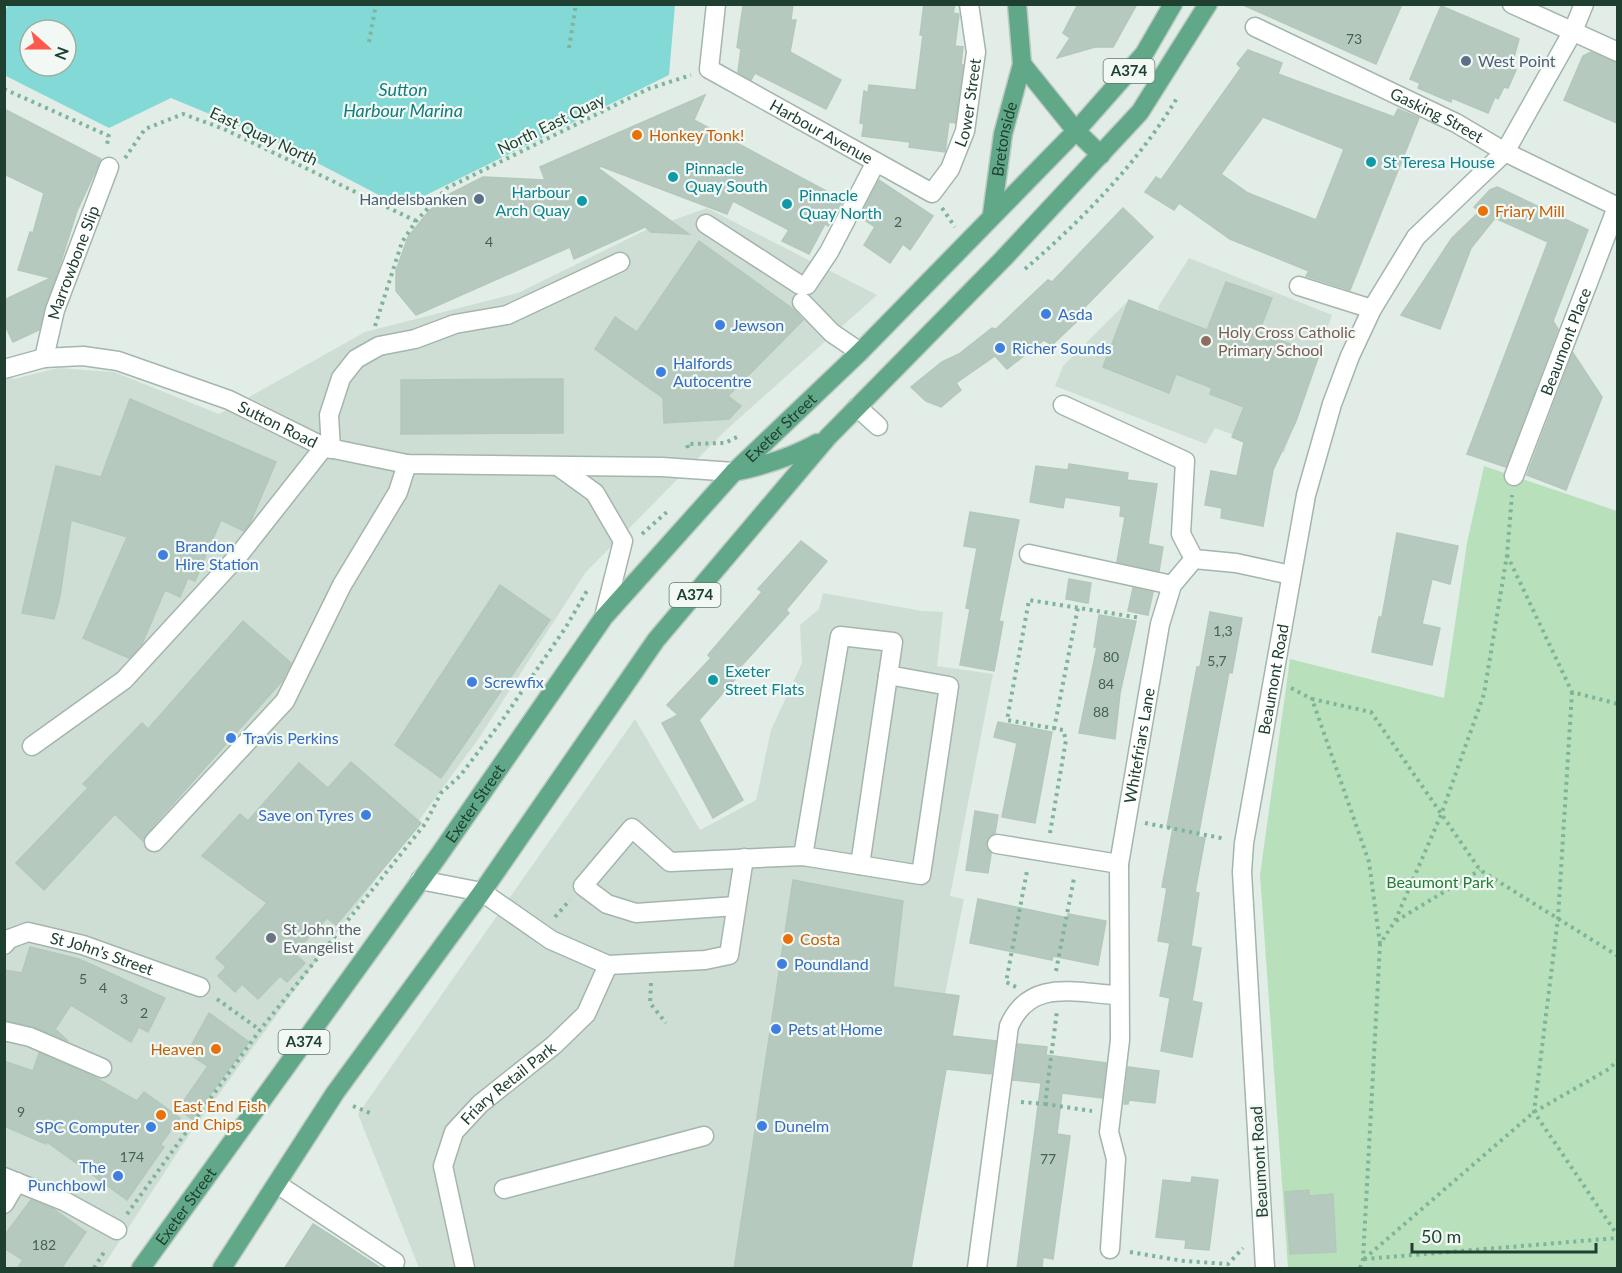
<svg xmlns="http://www.w3.org/2000/svg" width="1622" height="1273" font-family="Lato,sans-serif">
  <style>
    .built { fill: #cfded4 }
    .green { fill: #b8e1bb }
    .water { fill: #83d9d6; fill-rule: evenodd }
    .building { fill: #b6c9be; stroke: #b3c8bb; stroke-width: 1.5; fill-rule: evenodd }
    .lines { fill: none; stroke-linecap: round; stroke-linejoin: round }
    .minor-casing { stroke: #a3b6ac; stroke-width: 21 }
    .major-casing { stroke: #c0cac5; stroke-width: 21 }
    .path { stroke: #7eb59a; stroke-width: 4; stroke-dasharray: 3 4.5; stroke-linecap: butt }
    .minor { stroke: #fff; stroke-width: 18 }
    .major { stroke: #61a889; stroke-width: 18 }
    .service-dot { fill: #5c6f8a; stroke: #f2f9f5; stroke-width: 2 }
    .food-dot { fill: #e8710a; stroke: #f2f9f5; stroke-width: 2 }
    .culture-dot { fill: #0f9aa8; stroke: #f2f9f5; stroke-width: 2 }
    .shop-dot { fill: #3f7fe0; stroke: #f2f9f5; stroke-width: 2 }
    .education-dot { fill: #8d6e63; stroke: #f2f9f5; stroke-width: 2 }
    .worship-dot { fill: #6b7280; stroke: #f2f9f5; stroke-width: 2 }
    .labels { text-anchor: middle; stroke-width: 4.5; stroke-linejoin: round; paint-order: stroke }
    .number-label { font-size: 14px; fill: #456254 }
    .shield { fill: #f2f9f5; stroke: #5e786c; stroke-width: 1.5 }
    .shield-label { font-size: 15px; font-weight: bold; fill: #1f4031 }
    .service-label { font-size: 16px; fill: #4e5e75; stroke: #f2f9f5; text-anchor: start }
    .street-label { font-size: 16px; fill: #1f4031; stroke: #f2f9f5 }
    .food-label { font-size: 16px; fill: #c56008; stroke: #f2f9f5; text-anchor: start }
    .culture-label { font-size: 16px; fill: #0d838f; stroke: #f2f9f5; text-anchor: start }
    .shop-label { font-size: 16px; fill: #366cbe; stroke: #f2f9f5; text-anchor: start }
    .education-label { font-size: 16px; fill: #785e54; stroke: #f2f9f5; text-anchor: start }
    .park-label { font-size: 16px; fill: #257c37; stroke: #f2f9f5 }
    .worship-label { font-size: 16px; fill: #5b616d; stroke: #f2f9f5; text-anchor: start }
    .water-label { font-size: 18px; font-style: italic; fill: #127d7c; stroke: #f2f9f5 }
  </style>
  <rect width="100%" height="100%" fill="#e1ede6"/>
  <g class="built">
    <path d="M707,208L877,295L725,431L585,573L477,741L189,1135L102,1268H5L4,371L14,379L58,368L114,372L219,414L365,332L518,293L648,229Z"/>
    <path d="M1189,258L1332,315L1284,453L1215,428L1206,444L1055,386L1063,366L1129,300L1160,312L1158,307Z"/>
    <path d="M823,593L922,611L943,612L937,666L993,674L950,896L964,899L945,994L959,996L911,1268H419L358,1114L635,719L700,830L756,800L771,730L802,663L800,625L819,609Z"/>
  </g>
  <path class="green" d="M1484,466L1617,511V1268H1288L1260,875L1290,659L1444,698L1467,543Z"/>
  <path class="water" d="M9,4H675V5L669,75L402,207L277,142L171,98L109,128L6,76L4,13ZM30,30H66V66H30Z"/>
  <g class="building">
    <path d="M746,4H793L791,20H796L790,52L841,80L826,109L755,73L751,80L738,72L741,49L737,47L743,6Z"/>
    <path d="M924,4H955L953,13L959,14L955,46L963,47L961,65H963L955,123L949,122L945,152L909,147L910,142L862,136L864,124L860,123L864,91L868,93L869,85L916,90L923,35H920Z"/>
    <path d="M1078,4H1137L1113,47H1095L1057,58L1070,38L1063,33Z"/>
    <path d="M1241,4H1402L1376,64Z"/>
    <path d="M1441,6L1519,39L1511,68L1516,70L1508,88L1504,87L1498,99L1495,97L1488,113L1452,98L1451,102L1418,88L1420,83L1410,79Z"/>
    <path d="M1248,50L1282,63L1278,74L1394,117L1398,109L1419,118L1350,290L1306,276L1309,271L1230,239L1179,203L1174,210L1145,192L1156,177L1161,180L1204,120L1241,68L1237,64ZM1263,117L1344,149L1316,220L1248,193L1221,174Z"/>
    <path d="M1591,52L1617,63V123L1564,100L1583,56Z"/>
    <path d="M705,95L694,120L843,200L828,226L825,224L809,254L782,241L789,230L733,201L727,214L600,166L598,168L689,234L651,232L645,227L574,259L570,247L416,315L396,291V271L408,237L429,211L448,195L483,177L545,180L540,167Z"/>
    <path d="M4,109L101,159L77,211L39,330L13,342L4,323V300L51,278L18,270L30,232L33,233L44,193L4,174Z"/>
    <path d="M879,180L933,216L910,250L903,244L890,263L864,245L875,227L860,217Z"/>
    <path d="M1497,187L1588,230L1553,321L1558,329L1506,467L1467,454L1548,242L1495,218L1471,248L1440,329L1401,315L1452,238L1480,211L1474,207L1490,190Z"/>
    <path d="M1123,208L1153,237L1081,311L1076,322L1052,345L1044,340L1007,369L995,356L956,383L961,390L941,407L926,401L911,387L942,362L959,354L992,328L996,329L1048,280L1052,282Z"/>
    <path d="M699,241L793,309L803,320L728,396L741,406L729,419L664,423L663,398L595,349L615,317L637,332Z"/>
    <path d="M1226,282L1272,298L1259,332L1319,355L1296,421L1273,470L1263,526L1221,518L1222,508L1205,505L1211,471L1237,476L1244,442L1232,437L1244,407L1210,394L1212,388L1176,374L1169,393L1103,367L1129,300L1207,330Z"/>
    <path d="M1573,353L1602,397L1566,490L1527,475Z"/>
    <path d="M563,379V433L401,434V380Z"/>
    <path d="M130,399L276,462L250,523L244,531L221,520L195,581L188,578L180,597L165,590L142,644L129,658L83,638L127,537L71,520L60,596L54,619L22,613L56,466L101,477Z"/>
    <path d="M1069,464L1128,473L1127,480L1157,484L1148,544L1163,547L1159,571L1117,562L1125,517L1120,516L1121,506L1065,497L1063,508L1030,502L1036,466L1068,470Z"/>
    <path d="M970,512L1019,520L999,621L1003,622L994,671L960,665L970,609L966,608L977,548L964,546Z"/>
    <path d="M1397,533L1458,546L1450,584L1432,579L1422,624L1440,628L1432,665L1372,652L1379,617H1382Z"/>
    <path d="M801,541L827,561L786,610L789,613L734,674L737,677L699,720L743,800L713,818L662,723L678,715L667,705L711,658L708,655L762,592L758,589Z"/>
    <path d="M1069,579L1091,583L1088,603L1066,599Z"/>
    <path d="M500,585L550,620L441,778L395,745Z"/>
    <path d="M1133,588L1153,592L1148,615L1128,611Z"/>
    <path d="M1210,612L1242,618L1232,673L1229,672L1198,837L1205,838L1195,892L1199,893L1191,946L1201,948L1192,1001L1202,1003L1192,1057L1161,1051L1170,998L1160,996L1170,943L1158,941L1167,888L1162,887L1173,828L1167,827L1197,667H1200Z"/>
    <path d="M1099,615L1136,621L1120,693L1115,739L1079,733L1097,647H1094Z"/>
    <path d="M243,621L291,663L282,681L146,834L143,841L115,814L44,890L16,863L88,788L83,784L142,723L148,729Z"/>
    <path d="M998,722L1052,732L1035,823L1002,817L1017,743L994,737Z"/>
    <path d="M351,762L421,823L336,925L327,918L294,953L305,963L287,982L280,976L258,999L242,984L235,992L218,976L226,967L216,958L267,903L202,856L240,814L248,821L299,763L328,788Z"/>
    <path d="M975,811L998,815L995,833L989,836L986,843L991,854L988,873L966,870Z"/>
    <path d="M793,880L903,901L893,987L959,996L952,1036L996,1041L991,1074L946,1069L911,1269H734Z"/>
    <path d="M978,899L1068,918V914L1106,921L1098,965L1053,956L1052,960L970,943Z"/>
    <path d="M30,947L79,959L165,998L148,1032L139,1027L131,1042L71,1005L55,1029L68,1041L34,1027L4,1020V970L22,973Z"/>
    <path d="M209,1013L249,1042L192,1119L178,1109L208,1066L187,1053Z"/>
    <path d="M1018,1044L1047,1047L1046,1055L1106,1063L1102,1098L1062,1093L1057,1134L1070,1136L1053,1259L1043,1257L1042,1269H1017L1041,1083L1013,1080Z"/>
    <path d="M39,1053L94,1077L137,1101L144,1092L180,1118L160,1145L164,1147L127,1200L47,1142L46,1144L4,1126V1061L33,1071Z"/>
    <path d="M1128,1067L1159,1071L1155,1103L1129,1100L1128,1104H1124Z"/>
    <path d="M1192,1177L1218,1180L1209,1250L1185,1248L1186,1240L1156,1237L1163,1180L1191,1183Z"/>
    <path d="M1309,1190V1196L1333,1194L1336,1252L1290,1254L1285,1192Z"/>
    <path d="M31,1200L53,1209L86,1232L61,1269H17L23,1260L4,1248V1236Z"/>
    <path d="M313,1224L341,1242L382,1269H284Z"/>
  </g>
  <g class="lines">
    <g class="minor-casing">
      <g id="minor">
        <path id="s1" d="M716,4L709,69L932,193L950,169L965,131L976,52L969,4"/>
        <path d="M1512,4L1618,52"/>
        <path id="s2" d="M1255,27L1456,123L1505,152L1618,207"/>
        <path d="M706,224L800,285H807L829,252L876,162"/>
        <path d="M1299,286L1372,309"/>
        <path d="M802,302L832,333L860,352"/>
        <path id="s3" d="M44,358L55,310L109,167"/>
        <path id="s4" d="M4,369L44,358L83,356L118,361L229,400L324,447L407,464L662,467L734,472"/>
        <path d="M1063,405L1185,461L1181,534L1194,559"/>
        <path d="M857,407L878,426"/>
        <path d="M331,449L329,415L341,378L356,359L379,346L415,339L455,324L507,315L620,262"/>
        <path d="M559,467L595,493L623,541L604,617"/>
        <path id="s5" d="M1514,476L1617,207"/>
        <path d="M1029,554L1172,585"/>
        <path d="M32,746L124,680L238,556L324,447"/>
        <path d="M154,842L285,701L342,585L398,492L407,464"/>
        <path d="M997,844L1119,864"/>
        <path d="M803,856L840,636L893,642L860,865"/>
        <path d="M420,880L482,892L551,940L608,965L705,960L729,955L744,858"/>
        <path d="M736,906L636,913L607,904L583,886L632,828L670,862L803,856L921,875L949,686L888,675"/>
        <path id="s6" d="M4,945L9,939L28,932L83,945L200,987"/>
        <path d="M4,1031L30,1037L102,1068"/>
        <path d="M4,1177L66,1202L117,1230"/>
        <path d="M277,1184L395,1262"/>
        <path d="M504,1189L704,1136"/>
        <path d="M4,1204L17,1182"/>
        <path id="s7" d="M1110,1249L1116,1159L1109,1132L1120,1040L1119,864L1160,624L1172,585L1194,559L1236,563L1291,575"/>
        <path id="s8" d="M465,1268L443,1166L454,1132L480,1104L554,1045L586,1014L608,965"/>
        <path d="M977,1268L1009,1026C1030,978 1075,993 1118,995"/>
        <path id="s9" d="M1265,1268L1242,872L1244,843L1306,495L1332,404L1350,356L1372,309L1416,237L1505,152L1573,31L1584,4"/>
      </g>
    </g>
    <g class="major-casing">
      <g id="major">
        <path d="M1022,64L1076,131L1101,155"/>
        <path id="s10" d="M992,214L1003,134L1022,64L1017,4"/>
        <path d="M734,472C763,466 790,458 817,443"/>
        <path id="s11" d="M141,1268L439,855L604,617L734,472L860,352L1076,131L1144,54L1173,4"/>
        <path d="M222,1268L335,1093L482,892L656,640L828,437L1003,259L1140,112L1208,4"/>
      </g>
    </g>
    <g class="path">
      <path d="M369,42L376,4"/>
      <path d="M569,48L576,4"/>
      <path d="M4,89L109,136L106,148"/>
      <path d="M125,158L145,129L183,114L224,129L416,221"/>
      <path d="M942,208L955,227"/>
      <path d="M1025,269C1082,220 1138,163 1177,98"/>
      <path d="M375,326L402,242L416,221L447,188L648,89L691,75"/>
      <path d="M688,448L687,444L725,443L739,436"/>
      <path d="M642,534L668,511"/>
      <path d="M1507,555L1572,692L1618,704"/>
      <path d="M1291,688L1312,699"/>
      <path d="M1572,692L1558,918L1534,1112L1618,1236"/>
      <path d="M1054,729L1078,607"/>
      <path d="M1145,823L1226,839"/>
      <path d="M1050,833L1066,740L1063,730L1007,720L1029,600L1141,618"/>
      <path d="M555,917L570,900"/>
      <path d="M1396,921L1480,870"/>
      <path d="M1380,944L1369,862L1312,699L1371,712L1480,870L1618,956"/>
      <path d="M1056,971L1074,878"/>
      <path d="M651,983L650,1003L666,1023"/>
      <path d="M1016,987L1006,982L1027,871"/>
      <path d="M217,999L260,1030"/>
      <path d="M1021,1102L1045,1104L1057,1011"/>
      <path d="M1045,1104L1092,1111"/>
      <path d="M353,1106L370,1113"/>
      <path d="M127,1214L260,1030L425,824L441,793L460,776L501,722L566,627L588,589"/>
      <path d="M1130,1252L1184,1261L1228,1264L1243,1248"/>
      <path d="M1364,1259L1534,1112L1609,1069L1618,1060"/>
      <path d="M1364,1259L1618,1238"/>
      <path d="M94,1268L106,1249"/>
      <path d="M1360,1268L1363,1259L1380,944L1395,921L1441,815L1484,694L1507,555L1512,495"/>
    </g>
    <use href="#minor" class="minor"/>
    <use href="#major" class="major"/>
  </g>
  <g class="service-dot">
    <circle cx="1466" cy="61" r="6"/>
    <circle cx="479" cy="199" r="6"/>
  </g>
  <g class="food-dot">
    <circle cx="637" cy="135" r="6"/>
    <circle cx="1483" cy="211" r="6"/>
    <circle cx="788" cy="939" r="6"/>
    <circle cx="216" cy="1049" r="6"/>
    <circle cx="161" cy="1115" r="6"/>
  </g>
  <g class="culture-dot">
    <circle cx="1371" cy="162" r="6"/>
    <circle cx="673" cy="177" r="6"/>
    <circle cx="582" cy="201" r="6"/>
    <circle cx="787" cy="204" r="6"/>
    <circle cx="713" cy="680" r="6"/>
  </g>
  <g class="shop-dot">
    <circle cx="1046" cy="314" r="6"/>
    <circle cx="720" cy="325" r="6"/>
    <circle cx="1000" cy="348" r="6"/>
    <circle cx="661" cy="372" r="6"/>
    <circle cx="163" cy="555" r="6"/>
    <circle cx="472" cy="682" r="6"/>
    <circle cx="231" cy="738" r="6"/>
    <circle cx="366" cy="815" r="6"/>
    <circle cx="782" cy="964" r="6"/>
    <circle cx="776" cy="1029" r="6"/>
    <circle cx="762" cy="1126" r="6"/>
    <circle cx="151" cy="1127" r="6"/>
    <circle cx="118" cy="1176" r="6"/>
  </g>
  <circle class="education-dot" cx="1206" cy="341" r="6"/>
  <circle class="worship-dot" cx="271" cy="938" r="6"/>
  <g class="labels">
    <g class="number-label">
      <text x="1354" y="44">73</text>
      <text x="898" y="227">2</text>
      <text x="489" y="247">4</text>
      <text x="1223" y="636">1,3</text>
      <text x="1111" y="662">80</text>
      <text x="1217" y="666">5,7</text>
      <text x="1106" y="689">84</text>
      <text x="1101" y="717">88</text>
      <text x="83" y="984">5</text>
      <text x="103" y="993">4</text>
      <text x="124" y="1004">3</text>
      <text x="144" y="1018">2</text>
      <text x="21" y="1117">9</text>
      <text x="132" y="1162">174</text>
      <text x="1048" y="1164">77</text>
      <text x="44" y="1250">182</text>
    </g>
    <g class="shield">
      <rect x="1103.5" y="59" width="51" height="24" rx="4.5"/>
      <rect x="669.5" y="583" width="51" height="24" rx="4.5"/>
      <rect x="278.5" y="1030" width="51" height="24" rx="4.5"/>
    </g>
    <g class="shield-label">
      <text x="1129" y="76">A374</text>
      <text x="695" y="600">A374</text>
      <text x="304" y="1047">A374</text>
    </g>
    <g class="service-label">
      <text x="1478" y="67">West Point</text>
      <text x="467" y="205" text-anchor="end">Handelsbanken</text>
    </g>
    <g class="street-label">
      <text dy="6" stroke="none"><textPath href="#s1" startOffset="420">Lower Street</textPath></text>
      <text dy="6" stroke="none"><textPath href="#s2" startOffset="202">Gasking Street</textPath></text>
      <text transform="translate(551 124) rotate(-26)" y="6">North East Quay</text>
      <text dy="6" stroke="none"><textPath href="#s1" startOffset="194">Harbour Avenue</textPath></text>
      <text transform="translate(264 136) rotate(25)" y="6">East Quay North</text>
      <text dy="6" stroke="none"><textPath href="#s10" startOffset="76">Bretonside</textPath></text>
      <text dy="6" stroke="none"><textPath href="#s3" startOffset="100">Marrowbone Slip</textPath></text>
      <text dy="6" stroke="none"><textPath href="#s5" startOffset="144">Beaumont Place</textPath></text>
      <text dy="6" stroke="none"><textPath href="#s4" startOffset="288">Sutton Road</textPath></text>
      <text dy="6" stroke="none"><textPath href="#s11" startOffset="1058">Exeter Street</textPath></text>
      <text dy="6" stroke="none"><textPath href="#s9" startOffset="592">Beaumont Road</textPath></text>
      <text dy="6" stroke="none"><textPath href="#s7" startOffset="507">Whitefriars Lane</textPath></text>
      <text dy="6" stroke="none"><textPath href="#s11" startOffset="572">Exeter Street</textPath></text>
      <text dy="6" stroke="none"><textPath href="#s6" startOffset="105">St John's Street</textPath></text>
      <text dy="6" stroke="none"><textPath href="#s8" startOffset="213">Friary Retail Park</textPath></text>
      <text transform="translate(1259 1162) rotate(-93)" y="6">Beaumont Road</text>
      <text dy="6" stroke="none"><textPath href="#s11" startOffset="76">Exeter Street</textPath></text>
    </g>
    <g class="food-label">
      <text x="649" y="141">Honkey Tonk!</text>
      <text x="1495" y="217">Friary Mill</text>
      <text x="800" y="945">Costa</text>
      <text x="204" y="1055" text-anchor="end">Heaven</text>
      <text x="173" y="1112">East End Fish<tspan x="173" dy="18">and Chips</tspan></text>
    </g>
    <g class="culture-label">
      <text x="1383" y="168">St Teresa House</text>
      <text x="685" y="174">Pinnacle<tspan x="685" dy="18">Quay South</tspan></text>
      <text x="570" y="198" text-anchor="end">Harbour<tspan x="570" dy="18">Arch Quay</tspan></text>
      <text x="799" y="201">Pinnacle<tspan x="799" dy="18">Quay North</tspan></text>
      <text x="725" y="677">Exeter<tspan x="725" dy="18">Street Flats</tspan></text>
    </g>
    <g class="shop-label">
      <text x="1058" y="320">Asda</text>
      <text x="732" y="331">Jewson</text>
      <text x="1012" y="354">Richer Sounds</text>
      <text x="673" y="369">Halfords<tspan x="673" dy="18">Autocentre</tspan></text>
      <text x="175" y="552">Brandon<tspan x="175" dy="18">Hire Station</tspan></text>
      <text x="484" y="688">Screwfix</text>
      <text x="243" y="744">Travis Perkins</text>
      <text x="354" y="821" text-anchor="end">Save on Tyres</text>
      <text x="794" y="970">Poundland</text>
      <text x="788" y="1035">Pets at Home</text>
      <text x="774" y="1132">Dunelm</text>
      <text x="139" y="1133" text-anchor="end">SPC Computer</text>
      <text x="106" y="1173" text-anchor="end">The<tspan x="106" dy="18">Punchbowl</tspan></text>
    </g>
    <g class="education-label">
      <text x="1218" y="338">Holy Cross Catholic<tspan x="1218" dy="18">Primary School</tspan></text>
    </g>
    <g class="park-label">
      <text x="1440" y="888">Beaumont Park</text>
    </g>
    <g class="worship-label">
      <text x="283" y="935">St John the<tspan x="283" dy="18">Evangelist</tspan></text>
    </g>
    <g class="water-label">
      <text x="403" y="96">Sutton<tspan x="403" dy="21">Harbour Marina</tspan></text>
    </g>
  </g>
  <rect width="1622" height="1273" fill="none" stroke="#1f4031" stroke-width="12"/>
  <g transform="translate(48 48) rotate(111)"><circle r="28" fill="#f2f9f5" stroke="#9eafa7" stroke-width="1.5"/>
  <path d="M0-4.5L10 22L0 15L-10 22Z" fill="#ff594e"/>
  <text y="-9" font-size="16" font-weight="bold" text-anchor="middle" fill="#1f4031">N</text>
  </g>
  <path d="M1412 1243v9h184v-9" fill="none" stroke="#1f4031" stroke-width="3"/>
  <text x="1421" y="1243" font-size="18" fill="#1f4031" stroke="#f2f9f5" stroke-width="4.5" paint-order="stroke">50 m</text>
</svg>
